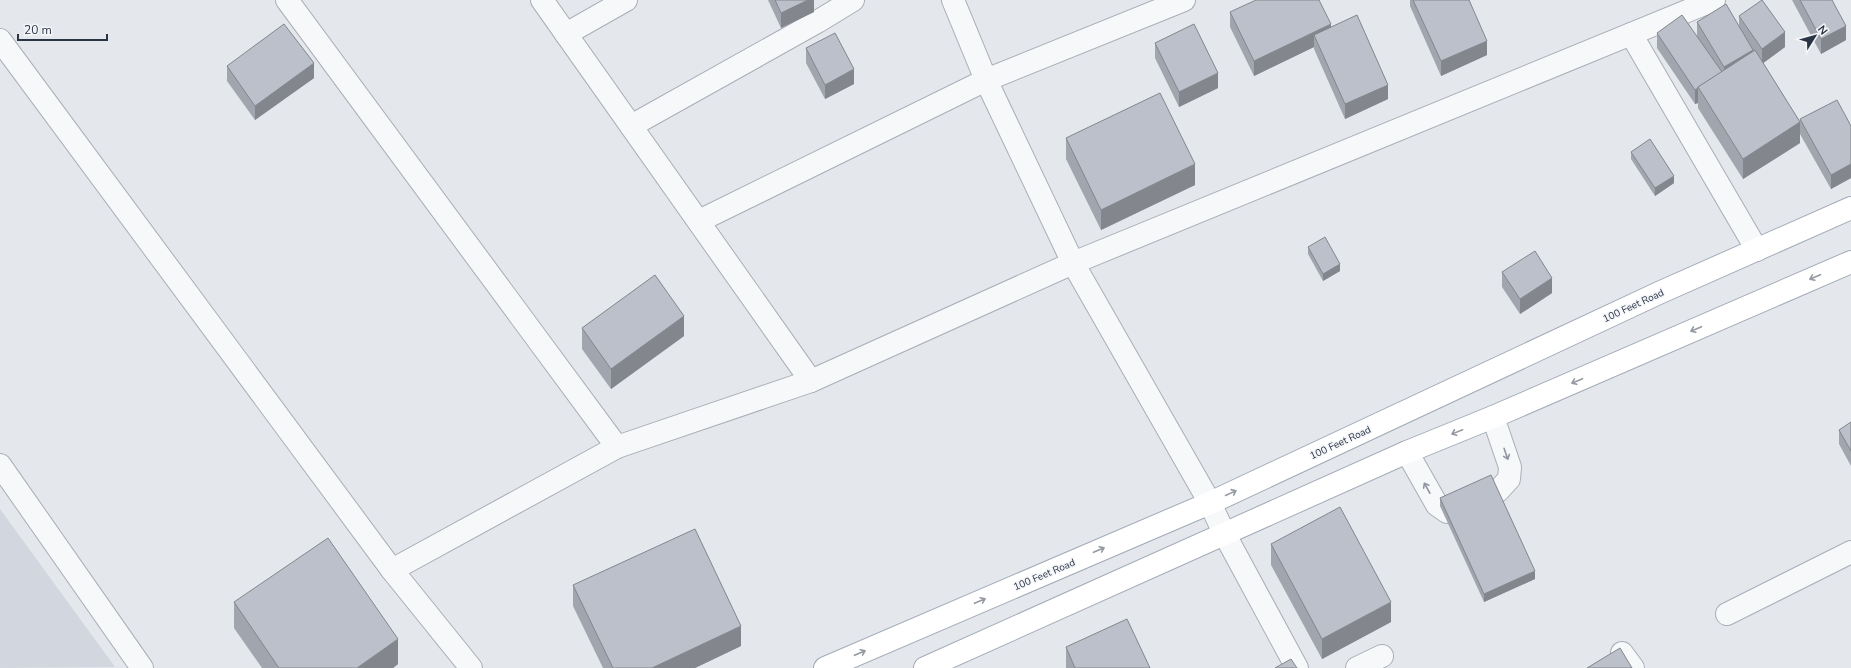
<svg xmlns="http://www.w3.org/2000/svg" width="1851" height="668" font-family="'Nunito Sans',sans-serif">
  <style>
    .built { fill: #d2d6de }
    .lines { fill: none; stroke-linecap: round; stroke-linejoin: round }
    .minor-casing { stroke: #a9aeb7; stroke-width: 24 }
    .major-casing { stroke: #a3abb8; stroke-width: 24 }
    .minor { stroke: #f7f8fa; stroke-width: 22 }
    .major { stroke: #fff; stroke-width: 22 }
    .wall { fill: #a1a5ae }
    .shaded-wall { fill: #83868d }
    .building { fill: #bbc0ca; stroke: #83868d }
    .oneway { stroke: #959aa2 }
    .oneway2 { stroke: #9196a0 }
    .labels { text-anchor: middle; stroke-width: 3; stroke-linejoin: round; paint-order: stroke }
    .street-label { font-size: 10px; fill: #2b3445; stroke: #f4f6f9 }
  </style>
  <rect width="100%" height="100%" fill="#e4e7ec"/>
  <path class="built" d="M0,509L115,667L0,668Z"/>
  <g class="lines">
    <g class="minor-casing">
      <g id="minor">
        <path d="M287,0L617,447"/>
        <path d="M542,0L811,381"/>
        <path d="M953,0L986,80L1073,263L1210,503L1224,533L1297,668"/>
        <path d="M566,34L626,0"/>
        <path d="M1631,34L1757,250"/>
        <path d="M0,40L392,570L471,668"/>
        <path d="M631,126L817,22L853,0"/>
        <path d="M699,221L986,80L1184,0"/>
        <path d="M1407,452L1437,505L1447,512L1462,511L1498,491L1509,479L1510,467L1493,417"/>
        <path d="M0,465L142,668"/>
        <path d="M392,570L617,447L811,381L1073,263L1714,0"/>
        <path d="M1727,614L1851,552"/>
        <path d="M1622,653L1633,668"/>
        <path d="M1357,668L1382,656"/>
      </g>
    </g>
    <g class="major-casing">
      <g id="major">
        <path d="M825,668L1210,503L1661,292L1851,208"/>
        <path d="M925,668L1407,452L1493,417L1851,262"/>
      </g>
    </g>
    <use href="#minor" class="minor"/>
    <use href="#major" class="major"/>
  </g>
  <g class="wall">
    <path d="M768,0H814V12L781,28Z"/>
    <path d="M1410,0H1469L1487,55L1441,76L1410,6Z"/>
    <path d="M1792,0H1832L1846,40L1821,54Z"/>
    <path d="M1230,12L1331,27L1388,99L1345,119L1314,49V47L1254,76L1230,27Z"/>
    <path d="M1739,16L1785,47L1763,63L1800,122V119L1851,126V178L1831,189L1800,134V143L1743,179L1698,108V103L1695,104L1657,48V33L1697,36V22L1739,26Z"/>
    <path d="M1155,43L1218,88L1179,107L1155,58Z"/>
    <path d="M806,48L854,84L825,99L806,63Z"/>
    <path d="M227,66L314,78L255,120L227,81Z"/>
    <path d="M1066,138L1195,185L1101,230L1066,159Z"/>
    <path d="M1631,152L1674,183L1655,196L1631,159Z"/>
    <path d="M1308,247L1340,271L1323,281L1308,254Z"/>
    <path d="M1502,272L1552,293L1520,314L1502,287Z"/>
    <path d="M582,328L684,336L611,389L582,349Z"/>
    <path d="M1851,422V466L1839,444V430Z"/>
    <path d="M1440,498L1535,579L1484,602L1440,506Z"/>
    <path d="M1271,544L1391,622L1322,659L1271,565Z"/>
    <path d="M573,585L741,646L695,668H603L573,606Z"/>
    <path d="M234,602L398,664L393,668H262L234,628Z"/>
    <path d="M1066,647L1150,668H1066Z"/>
  </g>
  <g class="shaded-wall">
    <path d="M808,0H814V12L781,28V13Z"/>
    <path d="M1331,24V39L1314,35V47L1254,76V61Z"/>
    <path d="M1846,26V40L1821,54V39Z"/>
    <path d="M1785,32V47L1762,64V49Z"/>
    <path d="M1487,41V55L1441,76V61Z"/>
    <path d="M1753,50V65L1724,82V67Z"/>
    <path d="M314,63V78L255,120V106Z"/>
    <path d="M854,69V84L825,99V85Z"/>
    <path d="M1218,73V88L1179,107V92Z"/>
    <path d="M1388,85V99L1345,119V104Z"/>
    <path d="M1698,88V103L1695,104V90Z"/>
    <path d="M1800,122V143L1743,179V159Z"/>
    <path d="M1195,164V185L1101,230V210Z"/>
    <path d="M1851,164V178L1831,189V175Z"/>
    <path d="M1674,176V183L1655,196V188Z"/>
    <path d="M1340,264V271L1323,281V274Z"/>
    <path d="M1552,278V293L1520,314V299Z"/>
    <path d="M684,316V336L611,389V369Z"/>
    <path d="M1535,571V579L1484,602V594Z"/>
    <path d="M1391,602V622L1322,659V639Z"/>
    <path d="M741,626V646L695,668H652Z"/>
    <path d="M398,639V664L393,668H357Z"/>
  </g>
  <g class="building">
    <path d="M775,0H808L781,13Z"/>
    <path d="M1256,0H1319L1331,24L1254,61L1230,12Z"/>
    <path d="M1413,0H1469L1487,41L1441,61Z"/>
    <path d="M1762,0L1785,32L1762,49L1739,16Z"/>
    <path d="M1800,0H1832L1846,26L1821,39Z"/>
    <path d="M1726,4L1753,50L1724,67L1697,22Z"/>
    <path d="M1357,15L1388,85L1345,104L1314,35Z"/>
    <path d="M1682,15L1722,72L1698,87V88L1695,90L1657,33Z"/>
    <path d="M284,24L314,63L255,106L227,66Z"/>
    <path d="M1194,24L1218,73L1179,92L1155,43Z"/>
    <path d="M835,33L854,69L825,85L806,48Z"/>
    <path d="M1755,50L1800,122L1743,159L1698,87Z"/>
    <path d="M1160,93L1195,164L1101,210L1066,138Z"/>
    <path d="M1837,100L1851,126V164L1831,175L1800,119Z"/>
    <path d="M1650,139L1674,176L1655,188L1631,152Z"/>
    <path d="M1325,237L1340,264L1323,274L1308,247Z"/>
    <path d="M1535,251L1552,278L1520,299L1502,272Z"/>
    <path d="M655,275L684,316L611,369L582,328Z"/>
    <path d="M1851,422V451L1839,430Z"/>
    <path d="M1491,475L1535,571L1484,594L1440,498Z"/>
    <path d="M1340,507L1391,602L1322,639L1271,544Z"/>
    <path d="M695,529L741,626L652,668H613L573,585Z"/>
    <path d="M328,538L398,639L357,668H279L234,602Z"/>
    <path d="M1127,619L1150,668H1075L1066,647Z"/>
    <path d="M1620,648L1632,668H1587Z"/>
    <path d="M1291,659L1297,668H1275Z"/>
  </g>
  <defs><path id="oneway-shaft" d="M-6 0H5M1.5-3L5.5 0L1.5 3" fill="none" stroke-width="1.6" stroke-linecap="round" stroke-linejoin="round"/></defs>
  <g class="oneway">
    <use href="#oneway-shaft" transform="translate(1815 277) rotate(157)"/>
    <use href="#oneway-shaft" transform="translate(1696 329) rotate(157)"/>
    <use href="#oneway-shaft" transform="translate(1577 381) rotate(157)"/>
    <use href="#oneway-shaft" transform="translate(1457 432) rotate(158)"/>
    <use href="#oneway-shaft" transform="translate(1231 493) rotate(-25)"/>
    <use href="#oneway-shaft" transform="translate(1099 550) rotate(-23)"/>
    <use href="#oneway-shaft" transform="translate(980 601) rotate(-23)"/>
    <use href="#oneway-shaft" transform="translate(860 653) rotate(-23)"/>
  </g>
  <g class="oneway2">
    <use href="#oneway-shaft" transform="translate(1506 454) rotate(71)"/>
    <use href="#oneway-shaft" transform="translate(1427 488) rotate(-119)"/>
  </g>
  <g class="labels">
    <g class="street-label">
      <text transform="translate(1633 305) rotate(-25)" y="4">100 Feet Road</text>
      <text transform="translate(1340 442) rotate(-25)" y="4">100 Feet Road</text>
      <text transform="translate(1044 574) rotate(-23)" y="4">100 Feet Road</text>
    </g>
  </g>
  <g transform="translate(1815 36) rotate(53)" stroke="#f4f6f9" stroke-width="3" paint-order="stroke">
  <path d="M0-3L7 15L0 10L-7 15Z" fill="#2b3445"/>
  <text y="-6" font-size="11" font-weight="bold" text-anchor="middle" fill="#2b3445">N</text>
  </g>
  <path d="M18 34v6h89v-6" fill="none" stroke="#2b3445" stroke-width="2"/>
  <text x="24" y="34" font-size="12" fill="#2b3445" stroke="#f4f6f9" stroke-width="3" paint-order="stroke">20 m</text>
</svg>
